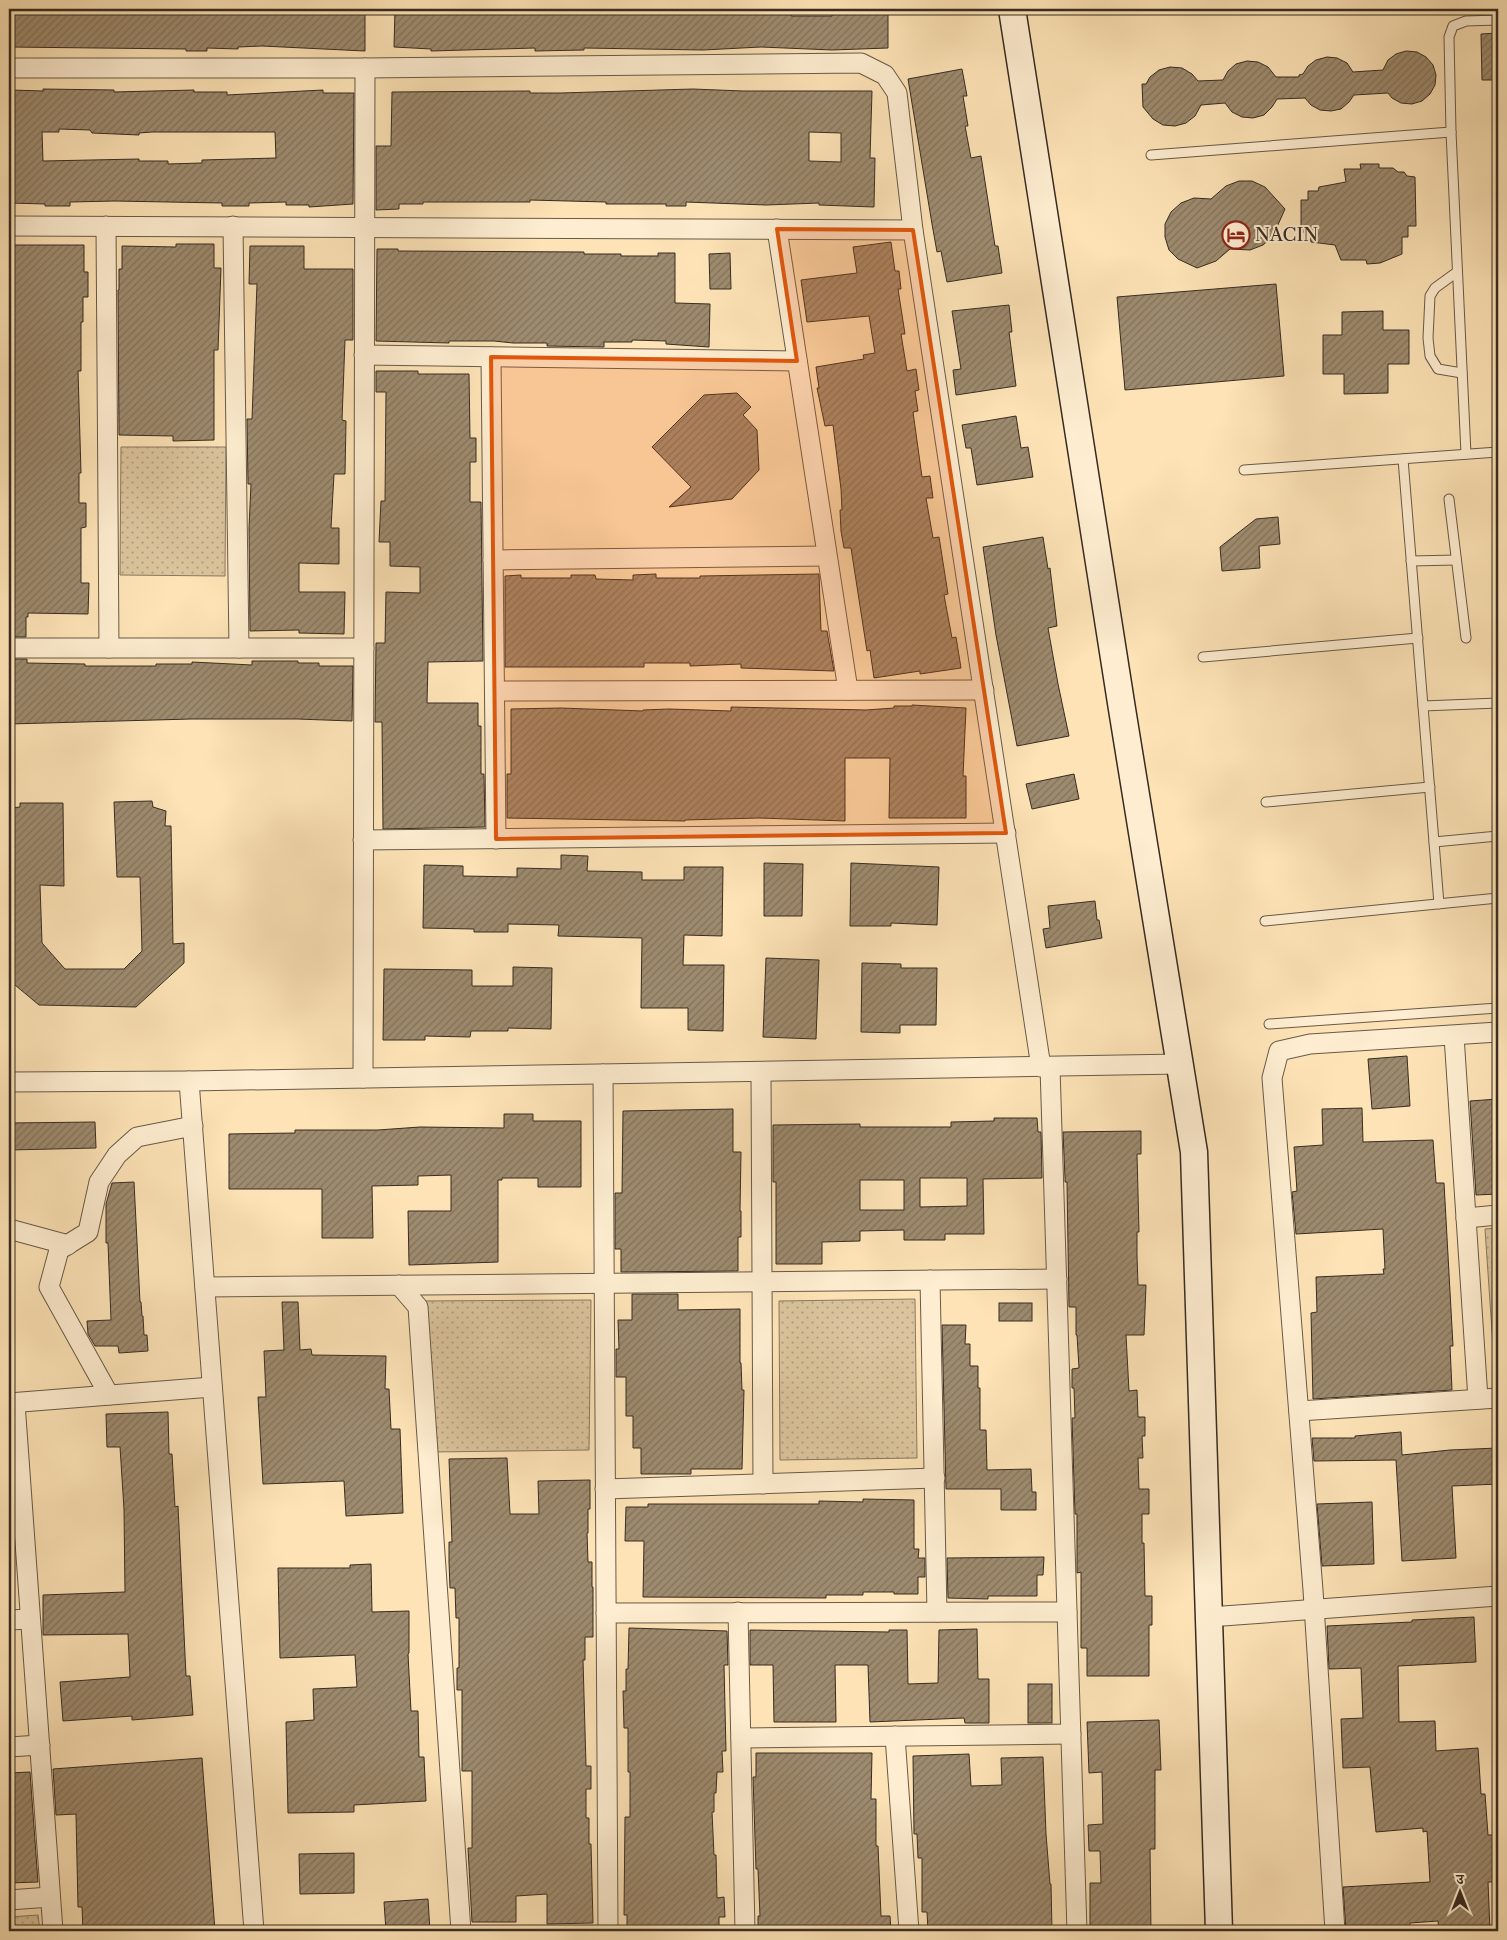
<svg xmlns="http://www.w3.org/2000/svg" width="1507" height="1940" font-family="'Libre Caslon Text','Noto Serif Devanagari',serif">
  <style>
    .park { fill: url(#park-dots); stroke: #897860 }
    .building { fill: url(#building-hatch); stroke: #372c22; fill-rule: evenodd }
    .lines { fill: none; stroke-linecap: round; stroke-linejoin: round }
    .lane-casing { stroke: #685a47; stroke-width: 11 }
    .street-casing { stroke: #685a47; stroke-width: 21 }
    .secondary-casing { stroke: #372c22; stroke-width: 29 }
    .lane { stroke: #feedd0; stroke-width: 9 }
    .street { stroke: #feedd0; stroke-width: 19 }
    .secondary { stroke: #feedd0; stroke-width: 26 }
    .marked { fill: #df570d; fill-opacity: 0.2; stroke: #df570d; stroke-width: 4; stroke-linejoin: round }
    .labels { text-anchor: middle; stroke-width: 4; stroke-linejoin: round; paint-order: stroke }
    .poi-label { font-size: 18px; fill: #372c22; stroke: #feedd0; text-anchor: start }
  </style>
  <defs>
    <pattern id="park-dots" width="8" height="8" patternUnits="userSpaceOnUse" patternTransform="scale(1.25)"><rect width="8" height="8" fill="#dbc49d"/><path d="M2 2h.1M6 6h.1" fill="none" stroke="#b29f80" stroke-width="1.8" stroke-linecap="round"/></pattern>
    <pattern id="building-hatch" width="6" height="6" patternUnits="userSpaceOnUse" patternTransform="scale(1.25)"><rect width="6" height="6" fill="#9e8b6f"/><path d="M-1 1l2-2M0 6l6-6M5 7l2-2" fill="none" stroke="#82725b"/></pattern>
  </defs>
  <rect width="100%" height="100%" fill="#fde3b6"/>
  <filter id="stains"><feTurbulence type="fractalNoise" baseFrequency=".004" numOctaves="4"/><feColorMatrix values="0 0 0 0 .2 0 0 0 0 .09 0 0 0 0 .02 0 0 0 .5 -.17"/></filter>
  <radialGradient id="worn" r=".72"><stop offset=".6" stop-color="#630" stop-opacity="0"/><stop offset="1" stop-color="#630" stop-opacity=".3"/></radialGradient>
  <g class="park">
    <path d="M121,447H226L225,576L120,575Z"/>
    <path d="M1498,1228V1375H1495L1485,1229Z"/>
    <path d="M915,1299L917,1458L780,1460L779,1301Z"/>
    <path d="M591,1300L589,1450L432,1452L417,1301Z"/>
    <path d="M38,1915L40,1931H9V1917Z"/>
  </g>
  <g class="building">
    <path d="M9,9H365V51L262,46L238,47V49L207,48V51H186V49L9,47Z"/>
    <path d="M395,9H791V16H832V9H888V48L832,50L761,47L703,50L584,48V50L535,51V48L431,51V49L394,47Z"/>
    <path d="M1498,33V80H1482L1481,34Z"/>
    <path d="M1406,51L1417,52L1426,57L1433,65L1436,75L1435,85L1430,94L1422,101L1412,104L1401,103L1392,98L1388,93L1354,95L1349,102L1341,109L1331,111L1320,110L1311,105L1305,98L1277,99L1272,107L1264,115L1253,118L1242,117L1232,112L1225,103L1201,105L1195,116L1186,123L1175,126L1163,125L1153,119L1143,107L1142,84H1146L1150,77L1159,70L1170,67L1182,68L1192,74L1198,81L1223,80L1228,71L1236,64L1247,61L1258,62L1268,67L1276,77H1299V75L1303,74L1308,66L1316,60L1327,57L1337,58L1347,63L1353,72L1383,70L1388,60L1396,54Z"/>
    <path d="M962,69L967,96H963L968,126H965L971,158L981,156L995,246H998L1002,273L947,282L941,251L937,252L932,224L908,79Z"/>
    <path d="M43,89L114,90V92L194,90V92H227V95L323,90V93H354L353,204L309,207V205H286V202L249,203V206H222V203L115,201L70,202V206H45V204L9,203L11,90L43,91ZM59,129L90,130L92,133L139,135V133L152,132H275L276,158L202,160V163L168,164V161H139V159L43,161L42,132H59Z"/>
    <path d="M693,89L743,91H872L870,158H875L874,207L819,205V203L766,205L686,202V206H666V204H606V202L530,200V202H423V204H399V209L376,210V146H391L392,92L530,91V93H561ZM809,132L841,133V162L809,161Z"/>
    <path d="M1360,164H1379V168H1393L1398,172H1404L1407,176L1415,177L1416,226H1408V237H1402V254L1380,263L1367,264L1366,260H1341L1335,245L1311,242L1310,232H1301V200H1308V191H1318L1319,187L1346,182L1344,169H1361Z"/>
    <path d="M1239,181H1252L1265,187L1285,209L1273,236L1263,245L1250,250L1230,249L1216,261L1197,268L1178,259L1169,250L1165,237V224L1171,212L1181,203L1194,198L1211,199L1226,186Z"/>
    <path d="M891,242L895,271H899L901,289H898L905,334H901L907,371L916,369L919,390L915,391L918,411L913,412L922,477L930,476L933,498H926L933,538L939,537L948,594L944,595L952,638L956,637L961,668L920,674V671L874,678L870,650L867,651L851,548H844L841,531L840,510H842L841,489L833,425L825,426L817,388H819L816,367L864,359L863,355L875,353L869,316L807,322L801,280L857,273L853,247Z"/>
    <path d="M176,244H214V268H221L218,350H214V440L173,441V436L119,435L118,290H119V269H122V246L176,247Z"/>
    <path d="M9,245H84V272H88V297H83V322H81V371H78L81,473H79V503H86V527L81,528V583H89L88,614L28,613V617H26V637H9Z"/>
    <path d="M250,246H304V269H353V340H345L342,420L346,421L345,474H334L331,528H339V564L299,563V592H345L344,634L299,633V630L250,631L249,528L251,484H248L247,419H252L257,284H249Z"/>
    <path d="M377,249H398V251L584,252V254H621V256H658V253H675V303L710,304L709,347L666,344V341L632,340V342H604V347L547,346V343H513L494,341H449V343L376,341Z"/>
    <path d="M730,253L731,289H710L709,254Z"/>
    <path d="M1276,284L1284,376L1125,390L1117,297Z"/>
    <path d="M1009,305L1012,332H1009L1016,386L956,395L953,370L961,369L952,311Z"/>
    <path d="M1383,311V330H1409V364H1388V393L1344,394V374H1323V335H1342V312Z"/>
    <path d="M376,371H418V374H469L470,438H476V462H470V502H481L483,661L428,662L427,703H478V726H481V774H484L485,827L383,829L382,722H375L376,643H385L386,592L420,593V567L390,566V542H379L381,501H385L386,392H376Z"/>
    <path d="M737,393L751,407L743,415L757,430L759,470L732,499L669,507L691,487L652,447L704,395Z"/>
    <path d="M1016,416L1021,448L1028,447L1033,477L977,485L971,448H966L962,425Z"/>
    <path d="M1278,517L1280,544L1259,546L1260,568L1222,571L1220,547L1256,519Z"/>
    <path d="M1043,537L1048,569L1050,568L1057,626L1048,628L1058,684L1069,736L1017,746L996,635L983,547Z"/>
    <path d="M656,574V578H700V576L819,574L821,631H827L834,671L741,668V664L690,666V663H644V667H505V576L521,575V578H571V575H595L596,579L633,580V575Z"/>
    <path d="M9,659H27V663L85,664V666H156V664H192V662L252,665V661H298V663H319V666H353L352,721L297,719H191L9,724Z"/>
    <path d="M912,705L966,708L963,776H966V818H889L890,758H845V821L759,818L685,820V821L507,818V774H511V709L561,708L643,711V710L669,709L731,711V707L866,710L894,708V706H912Z"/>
    <path d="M1074,774L1079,799L1032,809L1026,784Z"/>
    <path d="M152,801L153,807L166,811L165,826H171L173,944L184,943V963L136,1007L39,1005L9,980V808L20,807V803H63L64,886L40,885L42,943L65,969H124L142,951L140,877H117L114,802Z"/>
    <path d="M561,855L588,856L587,871L642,872V880H684V867H723L722,936L684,935L683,965H724L723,1031L688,1030V1008H641L642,938L558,936L559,925L508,924V932H474V929L423,928L424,865L463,866V876L517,877V868L561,869Z"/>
    <path d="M764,863L803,864L802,916H764Z"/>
    <path d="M851,863L939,867L937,925L891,923V926H850Z"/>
    <path d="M1095,901L1097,920H1099L1102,938L1046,948L1043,929L1050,928L1048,906Z"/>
    <path d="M766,958L819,960L816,1039L763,1037Z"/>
    <path d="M862,963L901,964V968H937L936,1025H900V1033L861,1032Z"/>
    <path d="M513,967L552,968L551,1029L508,1028V1031H471L470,1037L425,1036V1040H383L384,969L472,970V986H513Z"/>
    <path d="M1407,1056L1410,1106L1372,1109L1368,1059Z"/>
    <path d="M1498,1099V1194L1476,1195L1470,1101Z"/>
    <path d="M1362,1108L1363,1142L1433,1140L1436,1183H1444L1453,1346H1450L1452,1390L1313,1399L1311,1313L1317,1312L1316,1277L1384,1274L1383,1269H1385L1383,1229L1296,1234L1292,1192L1297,1191L1294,1147L1323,1145L1322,1109Z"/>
    <path d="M733,1109V1152H741L740,1211H741V1237H738V1271L621,1272V1249H615V1193H622L623,1111Z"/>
    <path d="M504,1114H533V1121H581V1187H538V1178H502V1180H498V1262L409,1265L408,1211H451V1175L418,1176V1185L372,1186L373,1238H322V1189H229V1134L295,1133V1130H378L420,1127L504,1128Z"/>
    <path d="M994,1118H1037L1038,1132H1041L1042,1178L983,1179L984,1234H945V1240H904V1230L860,1231V1241L822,1242V1264H776V1182H773V1125L860,1124V1127H951V1122L994,1121ZM920,1178H967V1206L920,1207ZM860,1180H904V1210H860Z"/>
    <path d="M95,1122L96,1148L9,1150V1123Z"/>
    <path d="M1141,1131V1154H1137L1139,1232H1137V1256L1138,1285H1146L1144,1335H1126L1129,1391L1137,1390L1138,1417H1145V1436H1142L1143,1458H1138L1139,1489H1149V1514H1142V1543H1144L1145,1596H1152V1625H1149V1676H1087V1648H1081V1572L1077,1573V1514H1075L1072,1418H1075L1074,1388H1072V1369L1079,1368L1077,1335H1076V1307H1069L1067,1182H1065V1178L1063,1132Z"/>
    <path d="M134,1182L140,1302H141L142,1316H143L144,1335H147L148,1351L119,1353L118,1346H95L88,1334L87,1321L111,1320L108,1243H106V1204L112,1183Z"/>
    <path d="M632,1294H678V1310L740,1309V1363H741L742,1390H744L742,1469H691V1474H641V1448H633V1416H626V1377H616V1349H619L618,1320H632Z"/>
    <path d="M282,1302H298L300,1350L311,1349L312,1355L386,1356L385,1389H389L391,1429H400L403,1513L346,1516L344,1481L263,1484L258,1397H266L264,1351L284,1350Z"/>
    <rect x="999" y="1303" width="33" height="18"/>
    <path d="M942,1325H966L965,1344H970V1366H978V1388H980V1430H986L987,1470L1031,1469L1032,1492H1036V1510H1001V1489H946Z"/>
    <path d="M168,1412L169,1454H172L175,1507L178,1506L186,1676H190L193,1715L132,1720V1716L63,1721L60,1682L130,1677L128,1634L43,1635V1595L125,1592L124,1509L120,1447H107L106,1414Z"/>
    <path d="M1401,1432L1402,1455L1450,1450L1498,1448V1484L1452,1486L1456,1558L1402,1561L1396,1460L1314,1461L1312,1438H1355V1436Z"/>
    <path d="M507,1458L510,1514H539L538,1481L590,1480V1509H588V1533H587L588,1562H592V1587H593V1637H585V1660H583L586,1766H591V1789H586V1818H589V1844H591L593,1923L547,1924V1894L516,1896V1922H472L468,1848H472V1771H462V1690H457V1668H459V1618H456L455,1588H450L449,1562V1542H452L449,1459Z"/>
    <path d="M863,1499L914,1500V1549H919L918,1558H925V1577H918V1594H894V1592H863V1595H826V1598L643,1597L644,1541H625L626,1507H648V1504H819V1501L863,1502Z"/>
    <path d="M1372,1502L1374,1564L1322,1566L1317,1504Z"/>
    <path d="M1044,1557L1043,1575H1037V1596H988V1599L948,1598L947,1558Z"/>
    <path d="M371,1564L372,1612L409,1611V1653L408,1654L411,1711H418L419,1757H424L426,1801L354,1805V1812L288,1813L286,1722L314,1720L313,1689L357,1687L355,1655L280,1658L278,1568H350V1565Z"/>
    <path d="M1474,1617L1476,1662L1398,1666L1399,1722L1435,1721L1436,1751L1478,1748L1481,1794H1485L1488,1835H1494L1497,1882H1488L1490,1931H1439L1438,1921L1410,1923V1931H1346L1343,1887L1430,1882L1427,1831L1423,1832V1828L1376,1832L1370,1767L1343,1768L1341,1719L1363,1718L1361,1668L1329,1669L1327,1626L1412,1622V1620Z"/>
    <path d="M629,1628L727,1631L728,1665H724L726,1751H722L723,1772H717L716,1793H714V1812H712L714,1855H716L717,1898L724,1897L725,1917H719V1931H627V1915H624L625,1817H630V1772H628V1728H624L623,1691H626V1669H628Z"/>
    <path d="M977,1629L978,1679H989V1723H965L964,1718L870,1722L868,1665H835L836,1722H774L773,1665H750V1630L889,1632V1630H907L908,1684L938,1683L939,1630Z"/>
    <rect x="1028" y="1684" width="24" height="39"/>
    <path d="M1159,1720L1161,1770H1155V1849H1150L1151,1931H1090V1883H1101L1100,1851H1089L1088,1825L1103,1824L1102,1772L1089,1773L1087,1722Z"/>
    <path d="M756,1753H872L871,1799H876V1846H878L881,1916H890L891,1931H758V1916H760L758,1869H756L753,1777H756Z"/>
    <path d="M969,1754L971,1786L1002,1785L1001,1758L1043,1757L1046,1834L1050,1884H1051L1052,1931H928L927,1912H922V1858H918L917,1834H914L913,1756Z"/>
    <path d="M202,1758L215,1931H83L82,1907H78L76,1814L56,1815L53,1769Z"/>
    <path d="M30,1772L38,1882L9,1883V1845H13L10,1773Z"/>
    <path d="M354,1853V1893L300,1894L299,1854Z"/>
    <path d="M428,1899L430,1931H386L384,1902Z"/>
  </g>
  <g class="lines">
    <g class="lane-casing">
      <g id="lane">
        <path d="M1151,155L1451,132"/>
        <path d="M1457,272L1435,288L1430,296L1428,338L1430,356L1438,369L1462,373"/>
        <path d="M1466,454L1451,132L1449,37L1453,26L1466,21L1498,20"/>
        <path d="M1403,459L1439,904"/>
        <path d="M1244,470L1498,452"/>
        <path d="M1449,499L1466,638"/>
        <path d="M1411,561L1456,560"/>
        <path d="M1203,657L1418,638"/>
        <path d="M1423,706L1498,703"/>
        <path d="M1266,802L1430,787"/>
        <path d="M1434,842L1498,836"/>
        <path d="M1265,921L1498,898"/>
        <path d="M1269,1024L1498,1008"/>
      </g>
    </g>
    <g class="street-casing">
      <g id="street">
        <path d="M9,68H365L861,63L885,75L897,93L913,230L1041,1067"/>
        <path d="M9,226L913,230"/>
        <path d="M106,226L109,648"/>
        <path d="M233,226L239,648"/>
        <path d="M777,229L848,690"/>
        <path d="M364,355L797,361"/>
        <path d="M491,357L496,839"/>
        <path d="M493,560L827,556"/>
        <path d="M9,648H364"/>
        <path d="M495,691L984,690"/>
        <path d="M363,840L1006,833"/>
        <path d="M1454,1036L1478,1399"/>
        <path d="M1050,1067L1077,1931"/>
        <path d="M761,1072L763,1484"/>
        <path d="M603,1074L608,1931"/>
        <path d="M363,1078L365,68"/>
        <path d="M189,1081L254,1931"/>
        <path d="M9,1082L189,1081L1180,1064"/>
        <path d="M1466,1218L1498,1215"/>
        <path d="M9,1229L68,1245"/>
        <path d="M930,1280L937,1612"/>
        <path d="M399,1285L418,1307L461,1931"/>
        <path d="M205,1287L1057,1279"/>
        <path d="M109,1395L49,1287L59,1250L88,1232L99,1182L117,1155L137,1137L193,1126"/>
        <path d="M9,1403L212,1387"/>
        <path d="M15,1403L53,1931"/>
        <path d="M1299,1411L1498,1398"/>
        <path d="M605,1489L935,1478"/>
        <path d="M738,1612L745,1931"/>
        <path d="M606,1613L1067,1612"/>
        <path d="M1209,1617L1498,1596"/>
        <path d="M9,1620L30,1619"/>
        <path d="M895,1736L909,1931"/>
        <path d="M741,1738L1071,1734"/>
        <path d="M9,1747L40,1745"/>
        <path d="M9,1900L50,1897"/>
        <path d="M1335,1931L1313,1590L1272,1078L1279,1051L1310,1044L1498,1032"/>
      </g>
    </g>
    <g class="secondary-casing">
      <path id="secondary" d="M1012,9L1122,709L1194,1152L1219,1931"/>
    </g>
    <use href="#lane" class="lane"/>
    <use href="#street" class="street"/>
    <use href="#secondary" class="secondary"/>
  </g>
  <path class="marked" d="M777,229L913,230L1006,833L496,839L491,357L797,361Z"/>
  <defs>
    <g id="hotel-ring" transform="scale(1.4375)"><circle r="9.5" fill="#feedd0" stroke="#8f2418" stroke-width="1.5"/><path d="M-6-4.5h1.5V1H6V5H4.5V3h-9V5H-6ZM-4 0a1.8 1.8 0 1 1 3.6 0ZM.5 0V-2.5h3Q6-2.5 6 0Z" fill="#8f2418"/></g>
  </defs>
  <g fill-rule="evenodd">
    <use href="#hotel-ring" x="1236" y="235"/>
  </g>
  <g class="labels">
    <g class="poi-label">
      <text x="1255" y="241">NACIN</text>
    </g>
  </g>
  <rect width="1507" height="1940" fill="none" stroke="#fde3b6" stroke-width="30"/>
  <rect x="10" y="10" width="1487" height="1920" fill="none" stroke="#372c22" stroke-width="2.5"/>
  <rect x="15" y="15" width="1477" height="1910" fill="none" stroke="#372c22"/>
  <g transform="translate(1460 1892)" stroke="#feedd0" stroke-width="4" paint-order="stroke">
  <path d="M0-4L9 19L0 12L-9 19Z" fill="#372c22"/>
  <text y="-8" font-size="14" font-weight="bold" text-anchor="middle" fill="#372c22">उ</text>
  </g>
  <rect width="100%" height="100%" filter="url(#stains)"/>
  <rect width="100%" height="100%" fill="url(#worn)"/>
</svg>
